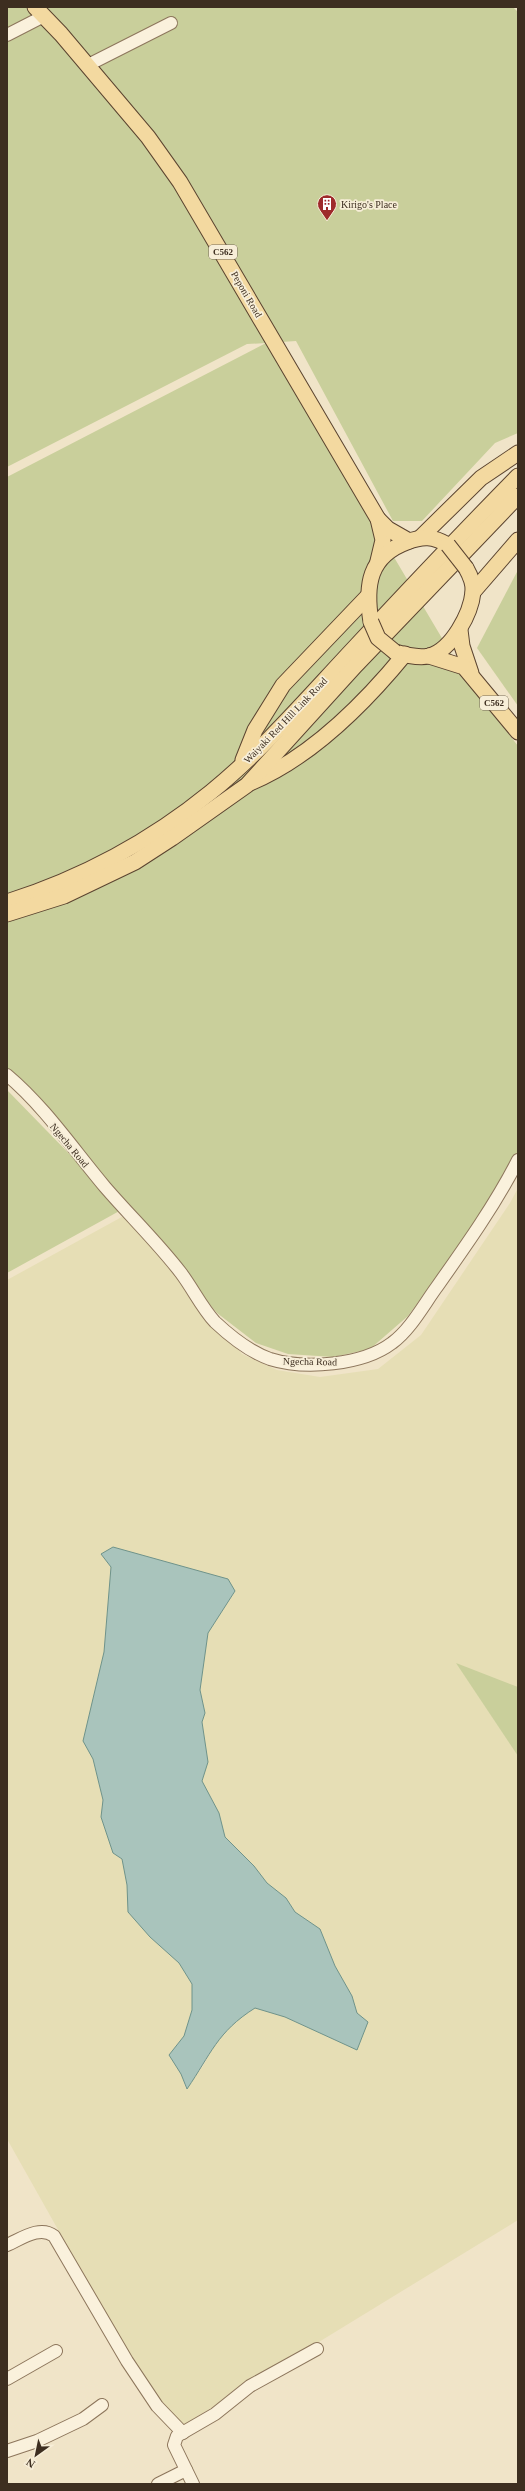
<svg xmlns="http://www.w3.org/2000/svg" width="525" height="2491" font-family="'Times New Roman',serif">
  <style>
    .farmland { fill: #e6deb5; fill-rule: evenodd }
    .green { fill: #c9cf9b }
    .water { fill: #a9c4bc; stroke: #6f938a }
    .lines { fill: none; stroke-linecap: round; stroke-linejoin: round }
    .minor-casing { stroke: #8d765c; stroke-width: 14 }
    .major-casing { stroke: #5b4430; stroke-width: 17 }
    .minor { stroke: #faf1dc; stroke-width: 12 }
    .major { stroke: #f3d9a0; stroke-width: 15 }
    .major-bridge-casing { stroke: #5b4430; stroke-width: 17; stroke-linecap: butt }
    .major-bridge { stroke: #f3d9a0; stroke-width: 15 }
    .labels { text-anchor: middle; stroke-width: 3.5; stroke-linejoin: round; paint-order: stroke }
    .shield { fill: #f7eed8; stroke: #756857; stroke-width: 1 }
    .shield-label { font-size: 9px; font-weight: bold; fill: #3d2e20 }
    .poi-label { font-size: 10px; fill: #3d2e20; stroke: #f7eed8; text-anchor: start }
    .street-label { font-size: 10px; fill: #3d2e20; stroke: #f7eed8 }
  </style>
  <rect width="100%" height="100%" fill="#f0e4c8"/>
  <path class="farmland" d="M518,1188V2220L172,2432L7,2139V1280L129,1213L242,1354L277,1370L320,1377L378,1369L421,1335L510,1203ZM101,1554L235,1592L208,1633L200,1690L205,1713L202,1722L208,1762L202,1781L219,1813L225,1837L254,1866L267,1883L286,1898L295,1912L320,1929L335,1966L352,1996L357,2013V2050L285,2017L255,2008L233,2022L217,2040L203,2066L186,2089L181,2074L169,2055L184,2036L192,2010V1984L179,1963L150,1937L127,1885L122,1859L113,1853L101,1817L103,1800L93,1759V1698L104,1652L111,1567Z"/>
  <g class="green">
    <path d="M7,7H513L518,12V433L495,443L422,521H393L296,341L267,343L465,677L518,746V1155L462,1242L408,1316L370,1349L333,1357L288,1354L256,1343L217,1313L24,1084L7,1070V477L266,343L247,344L7,467Z"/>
    <path d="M518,570V706L477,648Z"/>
    <path d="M7,1090L123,1209L7,1273Z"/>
    <path d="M456,1663L518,1687V1756Z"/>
  </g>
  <path class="water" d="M113,1547L228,1579L235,1591L208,1633L200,1690L205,1713L202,1722L208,1762L202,1781L219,1813L225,1837L254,1866L267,1883L286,1898L295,1912L320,1929L335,1966L352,1996L357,2013L368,2022L357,2050L285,2017L255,2008C217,2032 211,2054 187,2089L181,2074L169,2055L184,2036L192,2010V1984L179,1963L150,1937L128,1912L127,1885L122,1859L113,1853L101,1817L103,1800L93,1759L83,1741L104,1652L111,1567L101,1554Z"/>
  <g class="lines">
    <g class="minor-casing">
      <g id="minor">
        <path d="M7,35L44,16"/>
        <path d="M88,65L171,23"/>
        <path d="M7,1075C45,1107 73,1149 105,1187C130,1216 158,1243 181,1273C193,1289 202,1308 215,1322C231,1337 250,1352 270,1359C305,1370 363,1365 392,1343C410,1330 423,1306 436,1288C465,1247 495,1205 518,1160"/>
        <path d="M7,2245C21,2239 40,2225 54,2236L127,2361L157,2406L183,2433"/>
        <path d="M7,2379L56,2351"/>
        <path d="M7,2451L37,2441L83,2419L102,2405"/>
        <path d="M158,2484L186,2470"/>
        <path d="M193,2484L174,2445L177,2436L215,2414L250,2386L317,2349"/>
      </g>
    </g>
    <g class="major-casing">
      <g id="major">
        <path d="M35,7L61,34L148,137L180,182L378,519L383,540L378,561"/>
        <path d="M378,519L388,529L409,541"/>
        <path d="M421,537L481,478L518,453"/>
        <path d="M473,592L518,540"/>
        <path d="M371,622C365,585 369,556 407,542C423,536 433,536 448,545"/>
        <path d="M460,630L462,646L471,673"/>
        <path d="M395,652C405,655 419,658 429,656C452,650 471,613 473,592C474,583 470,575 466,568"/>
        <path d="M429,656L464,667L518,732"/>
        <path d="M243,760L255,730L283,685L368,596"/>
        <path d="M250,783C310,758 364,704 405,654"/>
        <path d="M7,902C82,878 151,841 211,792C264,749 310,695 357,645C410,588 463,532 518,476"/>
        <path d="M7,914L64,896L135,862L172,838L247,785L356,665L518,496"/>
      </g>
    </g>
    <use href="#minor" class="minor"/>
    <use href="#major" class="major"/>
    <g class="major-bridge-casing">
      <g id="major-bridge">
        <path d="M448,545L466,568"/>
        <path d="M371,622L378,638L395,652"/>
      </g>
    </g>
    <use href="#major-bridge" class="major-bridge"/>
  </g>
  <defs>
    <g id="building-pin" transform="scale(1)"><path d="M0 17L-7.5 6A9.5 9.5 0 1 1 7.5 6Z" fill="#9e2a2b" stroke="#f7eed8"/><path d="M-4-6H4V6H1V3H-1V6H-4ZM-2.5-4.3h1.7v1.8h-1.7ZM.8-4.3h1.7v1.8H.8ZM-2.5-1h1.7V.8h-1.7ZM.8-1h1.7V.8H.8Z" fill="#fff"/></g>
  </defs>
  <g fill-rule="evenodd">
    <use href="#building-pin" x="327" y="204"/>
  </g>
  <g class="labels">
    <g class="shield">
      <rect x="209" y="245" width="28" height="14" rx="3"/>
      <rect x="480" y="696" width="28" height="14" rx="3"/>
    </g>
    <g class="shield-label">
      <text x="223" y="255">C562</text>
      <text x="494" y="706">C562</text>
    </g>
    <g class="poi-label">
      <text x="341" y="208">Kirigo's Place</text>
    </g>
    <g class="street-label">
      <text transform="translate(247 294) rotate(60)" y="4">Peponi Road</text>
      <text transform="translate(285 720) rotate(-46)" y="4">Waiyaki Red Hill Link Road</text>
      <text transform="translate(70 1145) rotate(50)" y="4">Ngecha Road</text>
      <text transform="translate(310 1361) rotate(1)" y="4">Ngecha Road</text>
    </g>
  </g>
  <rect width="525" height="2491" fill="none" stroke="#3d2e20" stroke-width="16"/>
  <g transform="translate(36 2455) rotate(213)" stroke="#f7eed8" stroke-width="3" paint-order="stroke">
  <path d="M0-3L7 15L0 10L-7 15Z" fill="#3d2e20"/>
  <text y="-6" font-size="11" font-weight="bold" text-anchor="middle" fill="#3d2e20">N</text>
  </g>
</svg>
